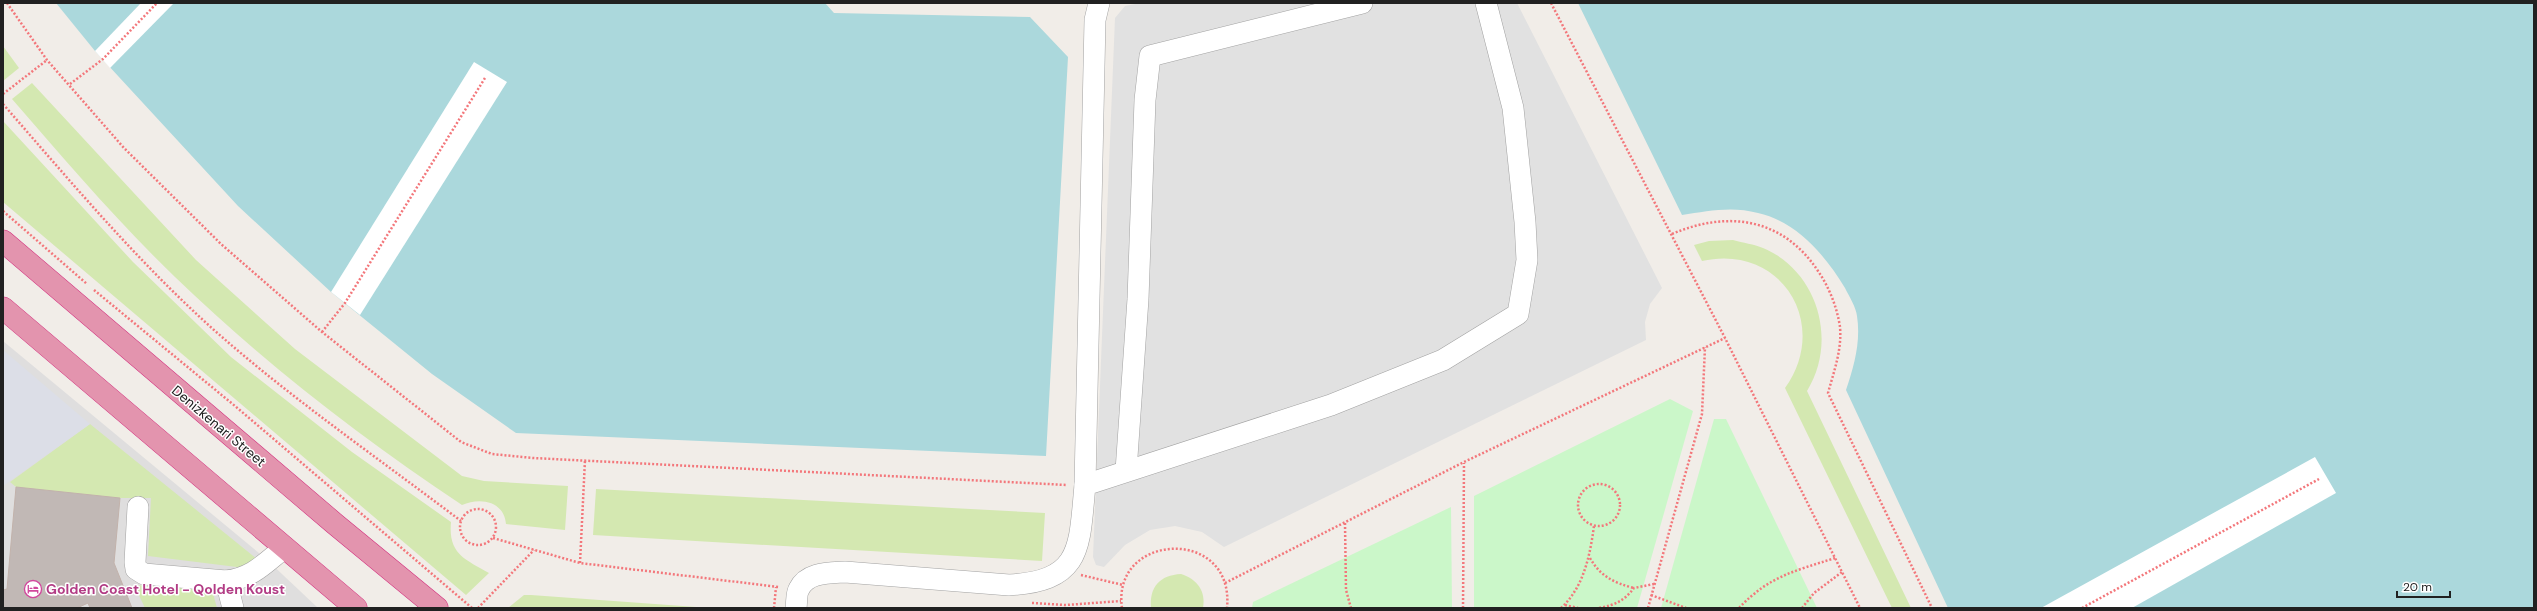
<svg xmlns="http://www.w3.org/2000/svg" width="2537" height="611" font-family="'DM Sans',sans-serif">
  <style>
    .residential { fill: #dfdede }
    .grass { fill: #d4e8b1 }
    .park { fill: #cbf7c9 }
    .parking { fill: #e1e1e1 }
    .plaza { fill: #dcdee7 }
    .water { fill: #abd8dc }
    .pier { fill: #fff }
    .building { fill: #c1b8b5; stroke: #c2b2ab }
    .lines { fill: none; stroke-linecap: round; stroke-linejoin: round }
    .minor-casing { stroke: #a2a2a2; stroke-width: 22 }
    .highway-casing { stroke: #d3317f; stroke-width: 23 }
    .path { stroke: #f3777b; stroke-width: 2.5; stroke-dasharray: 2 2; stroke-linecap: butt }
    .minor { stroke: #fff; stroke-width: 21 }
    .highway { stroke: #e394ae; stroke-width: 22 }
    .labels { text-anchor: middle; stroke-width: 3; stroke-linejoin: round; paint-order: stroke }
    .street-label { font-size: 14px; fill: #212121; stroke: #fff }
    .hotel-label { font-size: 14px; font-weight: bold; fill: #b23c85; stroke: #fff; text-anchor: start }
  </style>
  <rect width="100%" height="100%" fill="#f1ede8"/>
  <path class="residential" d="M3,341L265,558L318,608H3Z"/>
  <g class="grass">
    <path d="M3,46L19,68L3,81Z"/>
    <path d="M32,83L196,260L295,349L462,476L484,481L568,486L565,530L506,524C504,501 480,497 462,505C360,437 263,362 175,277C117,221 65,160 12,99Z"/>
    <path d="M3,121L133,262L231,357L352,452L451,522C448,554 465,559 489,573L466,595L3,202Z"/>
    <path d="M1733,240C1743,243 1754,244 1763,248C1818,271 1838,341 1807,391L1911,608H1892L1785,388C1831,324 1781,243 1702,261L1694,245L1709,241Z"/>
    <path d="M90,424L257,559L245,568L148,556L151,498H120L16,487L10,482Z"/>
    <path d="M596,489L1045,513L1042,561L593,535Z"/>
    <path d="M1181,574C1197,579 1206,591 1203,608H1151C1149,587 1160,575 1181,574Z"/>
    <path d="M134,585L212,590L217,608H145Z"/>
    <path d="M524,595H531L710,608H508Z"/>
  </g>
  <g class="park">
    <path d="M1670,399L1693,411L1637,608H1474V496Z"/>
    <path d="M1714,419H1726L1817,608H1661Z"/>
    <path d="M1451,507L1452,608H1252L1253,602Z"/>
  </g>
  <path class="parking" d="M1140,3H1517L1662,288L1650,304L1645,322L1646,340L1224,547L1202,532L1175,526L1150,530L1125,545L1104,567L1096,565L1093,557L1115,18L1125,6Z"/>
  <path class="plaza" d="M3,350L90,424L3,486Z"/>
  <g class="water">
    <path d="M56,3H825L834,13L1030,17L1068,57L1046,456L516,433L432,374L331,292L238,206L95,51Z"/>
    <path d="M1578,3H2534V608H1948L1846,390C1854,366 1861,342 1857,316C1856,307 1849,296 1845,288C1825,255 1797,222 1758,213C1732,206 1708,211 1682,215Z"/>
  </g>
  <g class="pier">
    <path d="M141,3H174L110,68L95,51Z"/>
    <path d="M474,62L507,82L360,315L331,292Z"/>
    <path d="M2315,457L2336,493L2132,608H2041Z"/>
  </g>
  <path class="building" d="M16,487L120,498L114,563L132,608H90L88,603L77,608H3V590L7,589Z"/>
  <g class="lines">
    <g class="minor-casing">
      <g id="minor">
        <path d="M1126,471L1138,299L1145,100L1150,56L1362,3"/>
        <path d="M1085,485L1095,20L1099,3"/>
        <path d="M138,507L135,562L136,569L144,574L226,581C252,578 264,564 284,548"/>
        <path d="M226,581L233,608"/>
        <path d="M796,608C797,602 796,594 799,589C807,572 829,573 845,572L1009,585C1083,581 1079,547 1085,485L1331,405L1443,360L1518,314L1527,260L1525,222L1513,108L1486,3"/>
      </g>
    </g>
    <g class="highway-casing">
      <g id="highway">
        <path d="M3,241L335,524L437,608"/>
        <path d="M3,308L356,608"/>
      </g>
    </g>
    <g class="path">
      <path d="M7,3L47,60L124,148L221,244L322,332L461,442L492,454L533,458L1067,485"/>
      <path d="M1551,3L1725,338L1860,608"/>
      <path d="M70,84L103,59L157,3"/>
      <path d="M3,94L47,60"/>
      <path d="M3,104C71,182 137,261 214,330C292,399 378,458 461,521"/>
      <path d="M3,211L87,284"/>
      <path d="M1672,234C1728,210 1783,218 1818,271C1829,287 1837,307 1840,327C1842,350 1834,371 1828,393L1932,608"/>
      <path d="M94,290L235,406L472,608"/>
      <path d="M322,332L345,303L485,78"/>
      <circle cx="1599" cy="505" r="21"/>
      <circle cx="478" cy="527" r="18"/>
      <path d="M1345,523L1346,590L1351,608"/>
      <path d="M493,538L580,563L779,587"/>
      <path d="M1590,558C1600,576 1614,583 1634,588"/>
      <path d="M580,563L585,460"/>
      <path d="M1081,575L1123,585"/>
      <path d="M1225,583L1464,462L1725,338"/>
      <path d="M1651,595L1686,608"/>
      <path d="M1032,603L1066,605L1121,601"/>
      <path d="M1565,605L1578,608"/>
      <path d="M478,608L534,550"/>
      <path d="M774,608L776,587"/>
      <path d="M1122,608C1111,532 1235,526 1227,608"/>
      <path d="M1463,608L1464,463"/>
      <path d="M1561,608C1584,587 1590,555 1594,526"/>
      <path d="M1599,608C1615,605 1624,601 1634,588L1654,584"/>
      <path d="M1648,608L1702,414L1705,347"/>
      <path d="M1739,608C1769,576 1795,571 1835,558"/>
      <path d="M1802,608L1814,593L1842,572"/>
      <path d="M2082,608L2319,479"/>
    </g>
    <use href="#minor" class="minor"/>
    <use href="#highway" class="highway"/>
  </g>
  <defs>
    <g id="hotel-ring" transform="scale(0.9)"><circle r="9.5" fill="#fff" stroke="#d1479c" stroke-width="1.5"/><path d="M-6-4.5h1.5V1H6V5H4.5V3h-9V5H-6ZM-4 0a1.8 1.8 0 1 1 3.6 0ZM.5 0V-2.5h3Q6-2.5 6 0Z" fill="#d1479c"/></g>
  </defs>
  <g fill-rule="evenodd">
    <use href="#hotel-ring" x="33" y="589"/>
  </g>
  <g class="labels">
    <g class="street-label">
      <text transform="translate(219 426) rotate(40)" y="5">Denizkenari Street</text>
    </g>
    <g class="hotel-label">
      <text x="46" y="594">Golden Coast Hotel - Qolden Koust</text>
    </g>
  </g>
  <rect width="2537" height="611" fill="none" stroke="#212121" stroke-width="8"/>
  <path d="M2397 591v6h53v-6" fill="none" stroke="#212121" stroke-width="2"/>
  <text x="2403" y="591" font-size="12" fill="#212121" stroke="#ffffff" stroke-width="3" paint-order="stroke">20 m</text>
</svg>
